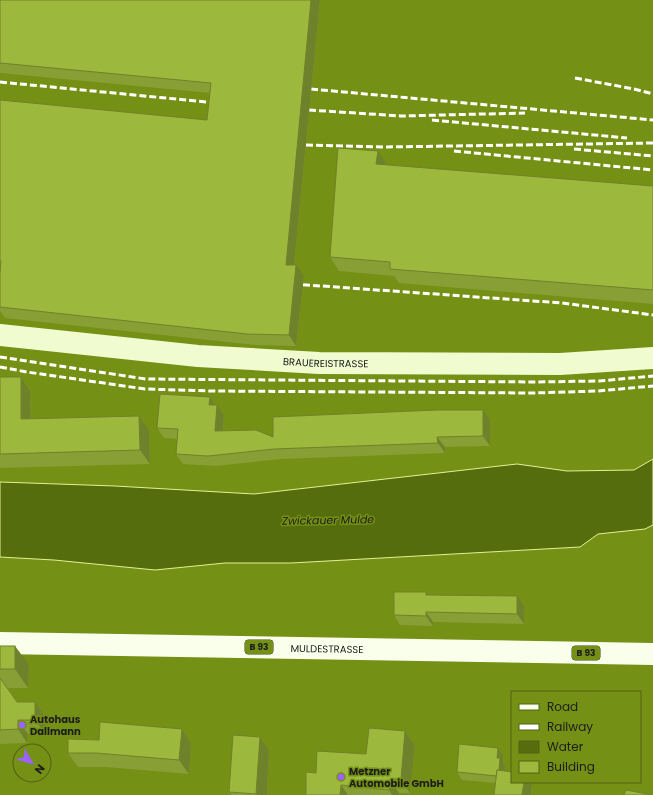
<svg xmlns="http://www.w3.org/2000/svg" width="653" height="795" font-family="Poppins,sans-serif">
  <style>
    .water { fill: #566d0d; stroke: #e0f394 }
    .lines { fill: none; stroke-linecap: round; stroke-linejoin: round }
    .secondary { stroke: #f1fbd0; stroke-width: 22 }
    .primary { stroke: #faffeb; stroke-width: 22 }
    .rail { stroke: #fff; stroke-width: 3; stroke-dasharray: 7 3; stroke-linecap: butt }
    .wall { fill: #879f34 }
    .shaded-wall { fill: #6e822b }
    .building { fill: #9db93d; stroke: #6e822b }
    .poi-dot { fill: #9d61ff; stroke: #749015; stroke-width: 1.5 }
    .labels { text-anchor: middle; stroke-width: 3; stroke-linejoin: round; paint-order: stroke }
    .shield { fill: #749015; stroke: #37401b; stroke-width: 1 }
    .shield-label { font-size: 9px; font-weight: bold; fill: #1d1d1d }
    .street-label { font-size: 10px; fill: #1d1d1d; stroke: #749015 }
    .poi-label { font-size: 10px; font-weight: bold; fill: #1d1d1d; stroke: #749015; text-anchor: start }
    .water-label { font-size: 11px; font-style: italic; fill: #1c1c19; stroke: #749015 }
  </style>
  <rect width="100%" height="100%" fill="#749015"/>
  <path class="water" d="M653,459V525L645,529L598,534L580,547L291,563H225L155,570L54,560L0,557V482L115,486L254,494L517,464L567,471L634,470Z"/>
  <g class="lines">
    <path class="secondary" id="s1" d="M0,335L198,356L319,363L560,364L653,358"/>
    <path class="primary" id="s2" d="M0,643L653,654"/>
    <g class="rail">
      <path d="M575,78L634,89L653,94"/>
      <path d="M0,82L217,103"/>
      <path d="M311,89L653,120"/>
      <path d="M309,110L401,116L525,113"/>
      <path d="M432,120L627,138"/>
      <path d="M306,145L384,147L653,143"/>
      <path d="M574,149L653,156"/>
      <path d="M454,151L653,170"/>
      <path d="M293,284L562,303L653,315"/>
      <path d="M0,357L146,379L535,382L599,381L653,376"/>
      <path d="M0,367L27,372L145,389L211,391L534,393L598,391L653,386"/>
    </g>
  </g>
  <g class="wall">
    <path d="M0,0H320L294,265L304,276L296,346L255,345L5,318L0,311V100L207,120L210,93L0,73Z"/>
    <path d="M387,165L653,186V304L399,283L394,276L339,271L330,257Z"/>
    <path d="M0,377H21L30,391L31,419L139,416L149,430L150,464L0,468Z"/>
    <path d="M210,397L215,405L224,415L223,431L273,437L490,420V446L445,447V453L281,459L215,466L183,464L176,454L178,439L164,438L157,428Z"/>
    <path d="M428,595L524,606V624L433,622V626L400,625L394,615Z"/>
    <path d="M0,646L29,665L28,688H8L17,702H35L45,716V734H28L27,743L0,744Z"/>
    <path d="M182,729L191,743L189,774L106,767H78L68,753L99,740Z"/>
    <path d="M405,731L415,745L410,793H399V795H306L316,773L366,754Z"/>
    <path d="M269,751L267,795H231L229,792Z"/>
    <path d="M503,756V762L505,766V771L512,782H531L532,784L531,795H494L496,783L462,780L457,772Z"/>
  </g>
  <g class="shaded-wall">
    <path d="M311,0H320L293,275L286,265Z"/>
    <path d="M378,151L387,165L376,164Z"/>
    <path d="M296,265L304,276L296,346L289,335Z"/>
    <path d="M21,377L30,391L31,433L21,419Z"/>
    <path d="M210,397L217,407V405L224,415L222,441L215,431L209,405Z"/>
    <path d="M483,410L490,420V446L483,436Z"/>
    <path d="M139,416L149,430L150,464L140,450Z"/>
    <path d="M437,437L445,447V453L438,443Z"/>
    <path d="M517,596L524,606V624L517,614Z"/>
    <path d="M426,612L433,622V626L426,616Z"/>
    <path d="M15,646L29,665L28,688L15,669Z"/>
    <path d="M35,702L45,716V734L35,720Z"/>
    <path d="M18,720L28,734L27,743L18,729Z"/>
    <path d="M182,729L191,743L189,774L179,760Z"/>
    <path d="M405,731L415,745L410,793L401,779Z"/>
    <path d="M260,737L269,751L267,795H257L256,794Z"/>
    <path d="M498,748L503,756V762L505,766L504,783L499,776L497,758Z"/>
    <path d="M390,779L399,793V795H392L389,790Z"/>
    <path d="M524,782H531L532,784L531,795H522Z"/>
    <path d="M341,785L348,795H340Z"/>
  </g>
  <g class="building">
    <path d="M0,0H311L286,265H296L289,335L247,334L0,307V274L1,261H0V100L207,120L211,83L0,63Z"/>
    <path d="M338,148L378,151L376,164L653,186V290L390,269V262L330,257Z"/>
    <path d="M0,377H21V419L139,416L140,450L0,454Z"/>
    <path d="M160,394L210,397L209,405H217L215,431L256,430L273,437V417L437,410H483V436L437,437L438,443L274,449L208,456L176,454L178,429L157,428Z"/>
    <path d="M394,592H426V595L517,596V614L426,612V616L394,615Z"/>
    <rect x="0" y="646" width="15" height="23"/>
    <path d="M0,678L17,702H35V720H18V729L0,730Z"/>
    <path d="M100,722L182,729L179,760L96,753H68V739L99,740Z"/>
    <path d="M369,728L405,731L401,779H390L389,790L341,785L340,795H306V772L316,773L317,751L366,754Z"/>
    <path d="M233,735L260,737L256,794L229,792Z"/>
    <path d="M459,744L498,748L497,758H500L499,770H497V776L457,772Z"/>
    <path d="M497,770L512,772V782H524L522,795H494Z"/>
    <path d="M626,790L652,795H624Z"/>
  </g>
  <g class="poi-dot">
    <circle cx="22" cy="725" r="4"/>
    <circle cx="341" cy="777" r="4"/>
  </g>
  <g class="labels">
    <g class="shield">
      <rect x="245" y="640" width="28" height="14" rx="3"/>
      <rect x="572" y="646" width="28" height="14" rx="3"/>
    </g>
    <g class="shield-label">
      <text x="259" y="650">B 93</text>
      <text x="586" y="656">B 93</text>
    </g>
    <g class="street-label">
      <text dy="4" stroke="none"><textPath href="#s1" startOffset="327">BRAUEREISTRASSE</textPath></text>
      <text dy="4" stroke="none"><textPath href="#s2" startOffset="327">MULDESTRASSE</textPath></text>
    </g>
    <g class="poi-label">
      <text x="30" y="723">Autohaus<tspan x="30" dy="12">Dallmann</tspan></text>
      <text x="349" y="775">Metzner<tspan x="349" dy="12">Automobile GmbH</tspan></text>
    </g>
    <g class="water-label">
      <text transform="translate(328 520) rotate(-1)" y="4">Zwickauer Mulde</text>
    </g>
  </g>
  <rect x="511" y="691" width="130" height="92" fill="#749015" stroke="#516218"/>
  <rect x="519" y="704" width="20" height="6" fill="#faffeb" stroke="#516218"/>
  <text x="547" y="711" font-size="12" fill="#1d1d1d">Road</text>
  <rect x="519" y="724" width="20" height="6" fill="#ffffff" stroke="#516218"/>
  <text x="547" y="731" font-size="12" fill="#1d1d1d">Railway</text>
  <rect x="519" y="741" width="20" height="12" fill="#566d0d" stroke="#516218"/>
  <text x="547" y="751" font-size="12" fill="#1d1d1d">Water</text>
  <rect x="519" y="761" width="20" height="12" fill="#9db93d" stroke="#516218"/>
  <text x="547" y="771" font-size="12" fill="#1d1d1d">Building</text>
  <g transform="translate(32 763) rotate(128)"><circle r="19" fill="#749015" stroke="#516218"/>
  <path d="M0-3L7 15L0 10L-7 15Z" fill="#9d61ff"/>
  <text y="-6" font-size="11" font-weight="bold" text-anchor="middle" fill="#1d1d1d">N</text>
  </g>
</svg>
